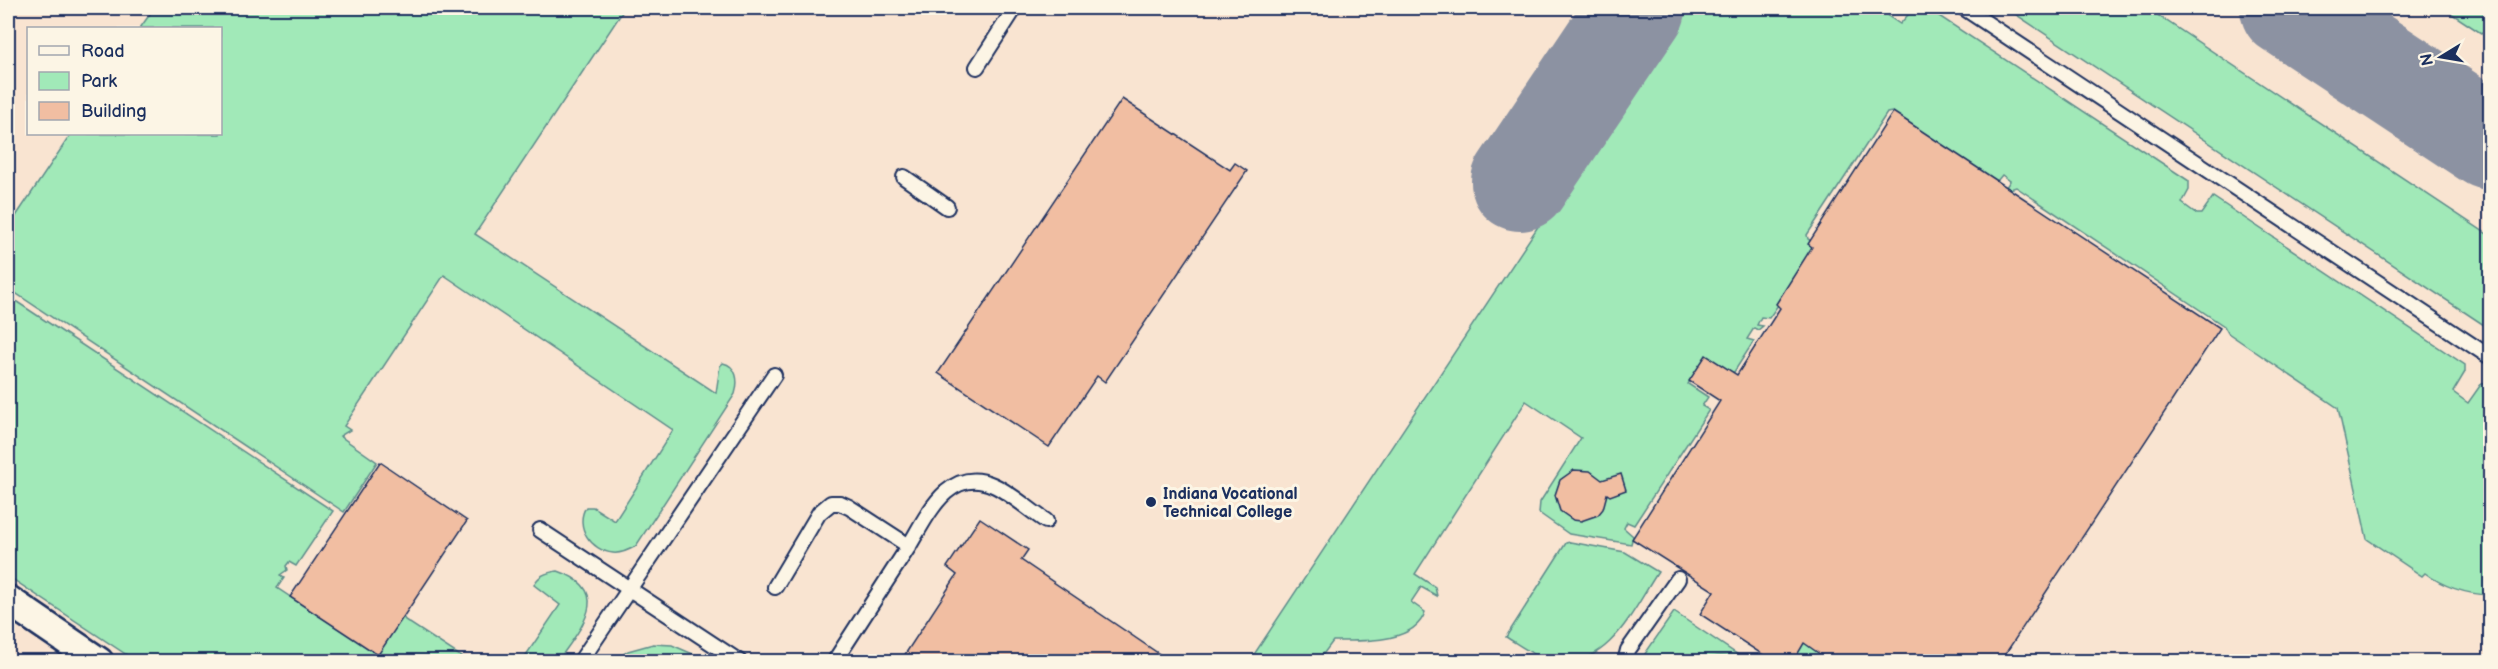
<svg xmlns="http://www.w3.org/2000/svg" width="2498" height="669" font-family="'Balsamiq Sans',sans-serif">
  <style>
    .built { fill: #f9e4d1; fill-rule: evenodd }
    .green { fill: #a1e9b8; stroke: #5e8c8b; stroke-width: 1.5 }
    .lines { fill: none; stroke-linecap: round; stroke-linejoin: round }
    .taxiway { stroke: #8c92a2; stroke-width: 98 }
    .building { fill: #f1bea2; stroke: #1b2f5e; stroke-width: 1.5 }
    .service-casing { stroke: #1b2f5e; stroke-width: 18 }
    .minor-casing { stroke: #1b2f5e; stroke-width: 33 }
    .service { stroke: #fcf5e5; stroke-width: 14 }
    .minor { stroke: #fcf5e5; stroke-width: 28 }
    .poi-dot { fill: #1b2f5e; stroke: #fcf5e5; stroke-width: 2 }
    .labels { text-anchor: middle; stroke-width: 6; stroke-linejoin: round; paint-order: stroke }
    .poi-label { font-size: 16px; font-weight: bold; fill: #1b2f5e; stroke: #fcf5e5; text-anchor: start }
  </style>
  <rect width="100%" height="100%" fill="#fcf5e5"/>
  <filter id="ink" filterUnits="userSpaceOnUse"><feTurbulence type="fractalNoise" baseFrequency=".0167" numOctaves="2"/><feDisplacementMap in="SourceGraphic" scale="12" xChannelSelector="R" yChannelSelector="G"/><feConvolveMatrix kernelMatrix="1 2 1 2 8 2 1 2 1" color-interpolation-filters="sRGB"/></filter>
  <g filter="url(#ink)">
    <path class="built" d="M8,8H2490V661H8ZM28,28H220V134H28Z"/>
    <g class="green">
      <path d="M162,8H625L475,234L716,393L720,366L723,363C737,366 739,381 735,394L636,546C629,550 621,554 613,553C591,551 574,526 586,507H593L615,521L673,430L444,275L344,426L350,430L340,436L377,462L344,512L8,288V228L71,134H220V28H140L153,10Z"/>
      <path d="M1683,8H1893L1888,16L1900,24L1914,8H1927L2189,181V190L2182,203L2197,214H2201L2213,197L2465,365V372L2453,392L2468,403L2482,383L2490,382V595C2466,594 2445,588 2425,573L2422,576L2367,539L2338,408L2228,333L2224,326L2016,187L2010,189L2006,187L2010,181L2002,175L1997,181L1892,112L1887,113L1807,235L1808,239L1819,246L1769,318L1761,317L1757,325L1763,326L1758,330L1754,328L1747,339L1754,341L1734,372H1730L1706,357L1688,384L1708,397L1702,406L1709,410L1634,525L1627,522L1624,528L1633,536L1631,544L1569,534L1539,513L1540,502L1581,438L1526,401L1415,574L1435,587L1437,596L1421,587L1411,602L1425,612C1415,644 1360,641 1333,641L1318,661L1249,662Z"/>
      <path d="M2006,8H2147L2490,236V329Z"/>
      <path d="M2443,8H2490V39Z"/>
      <path d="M8,296L333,511L296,566L289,562L286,566L287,570L280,575L284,578L277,588L375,653L401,613L405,620L468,661H136L8,576Z"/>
      <path d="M1570,542L1625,552L1658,572C1634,608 1609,669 1556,661C1537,659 1521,646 1506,637L1566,543Z"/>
      <path d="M558,571C616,591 579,630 558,661H522L560,605L534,585C538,575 548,572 558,571Z"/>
      <path d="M1674,612L1744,659V661C1723,652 1709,658 1688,662C1673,664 1655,662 1640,661Z"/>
      <path d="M1801,638L1836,662H1786Z"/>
      <path d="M653,644L672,645L709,661H614L628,651Z"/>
    </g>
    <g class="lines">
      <g class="taxiway">
        <path d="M2289,8L2490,141"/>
        <path d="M1520,182L1637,8"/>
      </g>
    </g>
    <g class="building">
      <path d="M1122,99L1230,170L1235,163L1247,171L1105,382L1097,376L1049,447L938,373Z"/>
      <path d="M1893,112L2220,328L2000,662H1831L1804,643L1793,662H1774L1700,614L1714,591L1632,539L1720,401L1689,381L1706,355L1737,375L1780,308L1776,304L1812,247L1808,244Z"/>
      <path d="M380,462L467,521L378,655L290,597Z"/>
      <path d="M1574,470L1590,471L1602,480L1621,474L1626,490L1610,496L1607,494L1603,509L1598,515L1581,521L1573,520L1560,511L1555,495L1560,480Z"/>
      <path d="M980,518L1028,550L1021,560L1171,662H900L957,575L947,567Z"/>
    </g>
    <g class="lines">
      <g class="service-casing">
        <g id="service">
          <path d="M1964,8L2490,357"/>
          <path d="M977,67L1015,8"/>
          <path d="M904,177L947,207"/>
          <path d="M540,530L740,662"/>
          <path d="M909,546C927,516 949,465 993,485C1011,493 1029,510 1046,521"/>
          <path d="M775,587L819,513L831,503H840L849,507L909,546L834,662"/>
          <path d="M580,662L774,375"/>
          <path d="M1625,662L1628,650L1678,579"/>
        </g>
      </g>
      <g class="minor-casing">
        <path id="minor" d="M8,600L99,662"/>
      </g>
      <use href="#service" class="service"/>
      <use href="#minor" class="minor"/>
    </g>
  </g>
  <circle class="poi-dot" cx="1151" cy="502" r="6"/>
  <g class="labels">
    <g class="poi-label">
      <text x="1163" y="499">Indiana Vocational<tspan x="1163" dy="18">Technical College</tspan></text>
    </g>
  </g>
  <rect width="2498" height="669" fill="none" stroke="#fcf5e5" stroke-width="30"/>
  <rect x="15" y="15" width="2468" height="639" fill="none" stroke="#1b2f5e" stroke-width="2" filter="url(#ink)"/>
  <rect x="27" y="27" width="195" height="108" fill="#fcf5e5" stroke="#a2a6af" stroke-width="1.5"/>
  <rect x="39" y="46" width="30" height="9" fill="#fcf5e5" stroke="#a2a6af" stroke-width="1.5"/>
  <text x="81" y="57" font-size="18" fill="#1b2f5e">Road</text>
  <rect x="39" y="72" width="30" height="18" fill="#a1e9b8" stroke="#a2a6af" stroke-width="1.5"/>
  <text x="81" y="87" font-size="18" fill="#1b2f5e">Park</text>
  <rect x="39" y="102" width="30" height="18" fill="#f1bea2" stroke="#a2a6af" stroke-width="1.5"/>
  <text x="81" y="117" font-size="18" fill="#1b2f5e">Building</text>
  <g transform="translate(2441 57) rotate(259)" stroke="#fcf5e5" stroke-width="4.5" paint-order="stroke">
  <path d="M0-4.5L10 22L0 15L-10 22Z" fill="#1b2f5e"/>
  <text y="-9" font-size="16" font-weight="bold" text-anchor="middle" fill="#1b2f5e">N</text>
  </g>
</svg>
